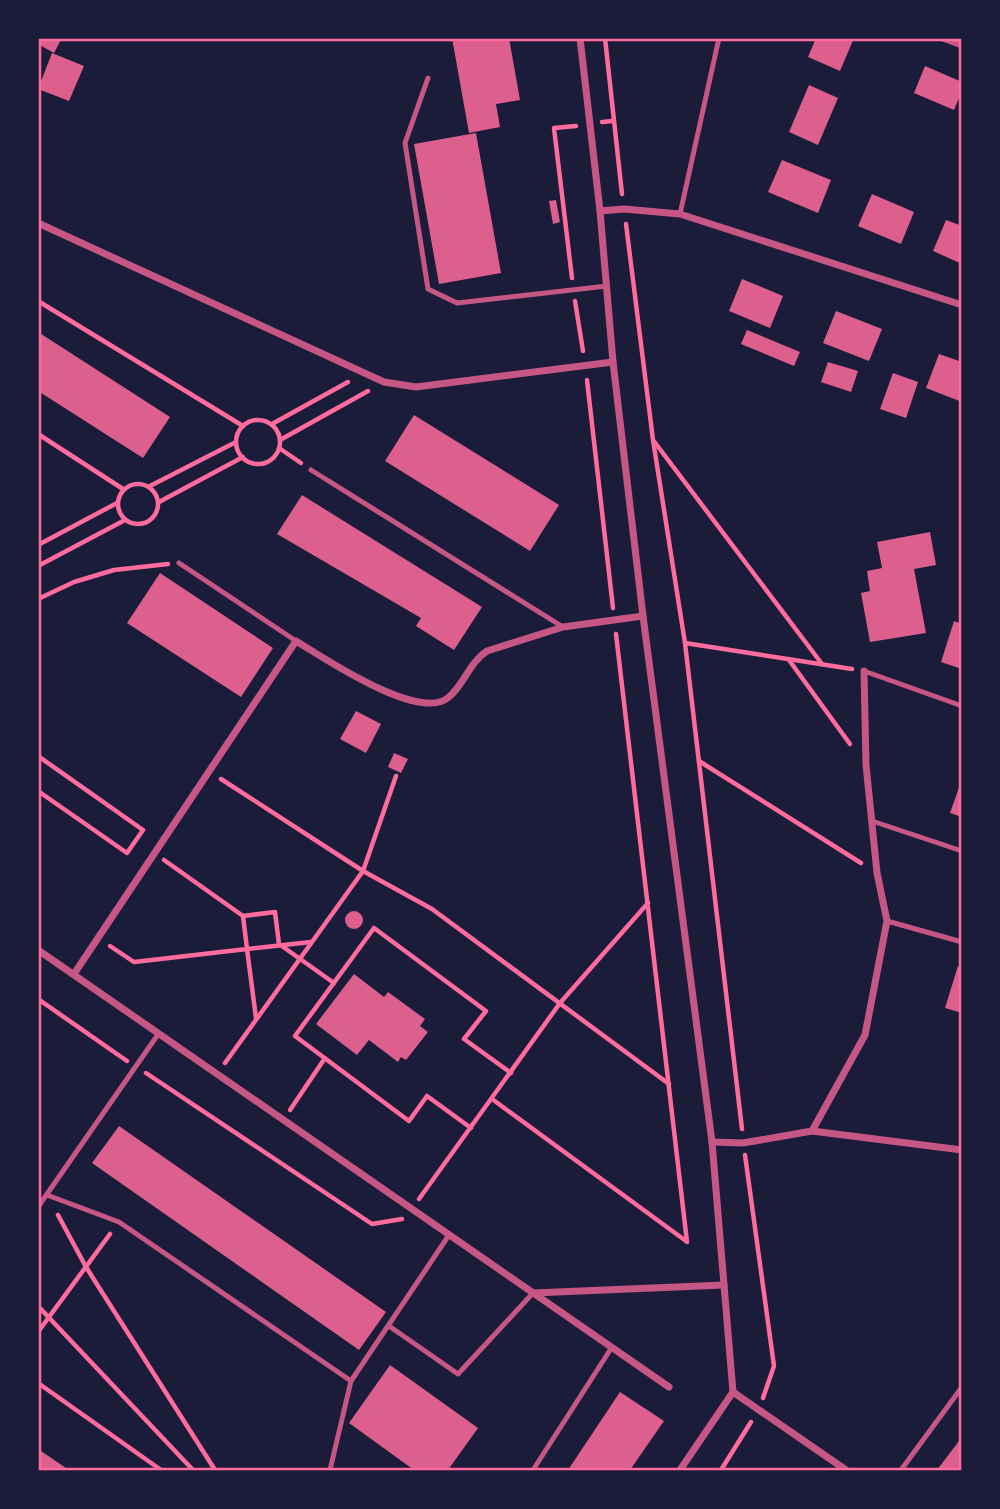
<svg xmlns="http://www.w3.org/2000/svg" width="1000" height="1509" font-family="Helvetica,sans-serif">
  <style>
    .building { fill: #dd5f8e }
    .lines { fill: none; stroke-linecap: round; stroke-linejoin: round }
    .path { stroke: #ff6b9d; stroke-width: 4.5 }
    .service { stroke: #c65784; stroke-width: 5 }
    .minor { stroke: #c65784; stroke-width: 7 }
    .neatline { fill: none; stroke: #ff6b9d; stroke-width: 2.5 }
  </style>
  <rect width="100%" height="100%" fill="#1b1b3a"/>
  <g class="building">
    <path d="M38,38H62L54,53L38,44Z"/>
    <path d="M452,38H509L520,100L496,104L500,127L469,133Z"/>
    <path d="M816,38H854L840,71L808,57Z"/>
    <path d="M52,53L84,66L69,101L38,89Z"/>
    <path d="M925,66L962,82V91L954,110L914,93Z"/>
    <path d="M809,85L838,98L818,145L789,132Z"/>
    <path d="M476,133L501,273L439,284L414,144Z"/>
    <path d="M782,160L831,180L818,213L768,192Z"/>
    <path d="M872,194L914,212L901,244L858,226Z"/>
    <path d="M556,200L560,222L553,224L549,201Z"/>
    <path d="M946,220L962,226V264L933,251Z"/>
    <path d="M742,279L783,296L770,328L729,311Z"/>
    <path d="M836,311L882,329L869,361L823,343Z"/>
    <path d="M747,330L800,352L794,366L741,344Z"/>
    <path d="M38,332L170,417L143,458L38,391Z"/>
    <path d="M939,354L962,362V402L926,388Z"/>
    <path d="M828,362L858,371L851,392L821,382Z"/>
    <path d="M893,373L918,382L906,418L880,409Z"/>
    <path d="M414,415L559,505L530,551L385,461Z"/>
    <path d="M302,495L482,607L454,650L416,626L421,618L277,534Z"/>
    <path d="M930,532L936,565L914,569L926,633L870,642L861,593L870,591L867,571L882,568L877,542Z"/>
    <path d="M160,573L273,648L241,697L127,623Z"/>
    <path d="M954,621L962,624V669L941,662Z"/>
    <path d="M356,711L381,724L366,753L340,739Z"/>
    <path d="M394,753L408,759L401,773L388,767Z"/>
    <path d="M961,782H962V817L950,813Z"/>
    <circle cx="354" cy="920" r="9"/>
    <path d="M958,966L962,967V1013L945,1008Z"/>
    <path d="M354,974L384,997L388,992L425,1019L420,1026L428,1032L406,1060L401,1057L398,1062L369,1040L357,1055L316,1024Z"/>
    <path d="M119,1126L386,1312L359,1350L92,1163Z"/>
    <path d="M390,1365L478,1428L448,1470H414L349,1423Z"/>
    <path d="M620,1392L664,1421L630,1470H568Z"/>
    <path d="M962,1437V1470H937Z"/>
    <path d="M38,1449L69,1470H38Z"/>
  </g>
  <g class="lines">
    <g class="path">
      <path d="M605,38L622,194"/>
      <path d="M602,122L613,121"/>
      <path d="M626,224L653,440L822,664"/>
      <path d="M572,278L554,128L576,126"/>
      <path d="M38,301L243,426"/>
      <path d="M575,301L583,351"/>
      <path d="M587,380L613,608"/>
      <circle cx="258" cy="442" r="22"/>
      <path d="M272,424L348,382"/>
      <path d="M38,434L123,489"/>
      <path d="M280,440L368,391"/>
      <path d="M653,440L685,643L742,1129"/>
      <path d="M279,448L301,463"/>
      <circle cx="138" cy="504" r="20"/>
      <path d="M150,486L236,442"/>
      <path d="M159,502L243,457"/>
      <path d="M38,545L117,503"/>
      <path d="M38,566L125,520"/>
      <path d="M38,599L74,582L114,570L168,564"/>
      <path d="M616,634L687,1242"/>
      <path d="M685,643L852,669"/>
      <path d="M789,660L850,744"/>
      <path d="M38,756L143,830L127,853L38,791"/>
      <path d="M699,761L861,863"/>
      <path d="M221,779L363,871L396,776"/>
      <path d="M164,860L243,916"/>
      <path d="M110,946L134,962L247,949L243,916L275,912L279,944L334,983"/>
      <path d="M38,999L127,1061"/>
      <path d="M256,1018L247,949L311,942"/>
      <path d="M225,1063L363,871L432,909L669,1084"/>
      <path d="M146,1073L372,1224L402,1219"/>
      <path d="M492,1099L686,1241"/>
      <path d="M290,1110L325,1058"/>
      <path d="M471,1128L427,1096L409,1121L295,1036L374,928L486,1011L464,1039L511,1073"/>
      <path d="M745,1155L774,1366L763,1398"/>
      <path d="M419,1199L560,1003L648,903"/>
      <path d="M58,1215L86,1267L215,1470"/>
      <path d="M38,1306L193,1470"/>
      <path d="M38,1332L110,1234"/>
      <path d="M38,1383L161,1470"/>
      <path d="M721,1470L751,1422"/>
    </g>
    <g class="service">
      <path d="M428,78L405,143L428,289L457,303L607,286"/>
      <path d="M680,214L719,38"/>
      <path d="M311,470L563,627"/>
      <path d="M179,563L296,641"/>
      <path d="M864,671L962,706"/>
      <path d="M872,821L962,851"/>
      <path d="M887,921L962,942"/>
      <path d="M47,1195L119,1222L351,1381L449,1235"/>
      <path d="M38,1207L159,1033"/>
      <path d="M389,1326L458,1374L533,1293"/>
      <path d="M330,1470L351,1381"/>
      <path d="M533,1470L612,1347"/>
      <path d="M901,1470L962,1387"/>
    </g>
    <g class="minor">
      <path d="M580,38L600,211L613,362L643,616L712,1142L733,1392L680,1470"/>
      <path d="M943,38L962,45"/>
      <path d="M600,211L624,209L680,214L962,305"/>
      <path d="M38,223L384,382L416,387L613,362"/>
      <path d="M38,950L669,1387"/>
      <path d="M74,974L296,641C324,658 420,723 449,697C465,683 469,663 487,651L563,627L643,616"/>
      <path d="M812,1131L865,1035L887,921L877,873L866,765L864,671"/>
      <path d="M712,1142L743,1143L812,1131L962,1150"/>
      <path d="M533,1293L724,1285"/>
      <path d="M733,1392L846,1470"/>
    </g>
  </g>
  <rect width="1000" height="1509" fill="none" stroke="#1b1b3a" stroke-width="80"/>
  <rect x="40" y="40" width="920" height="1429" class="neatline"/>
</svg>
